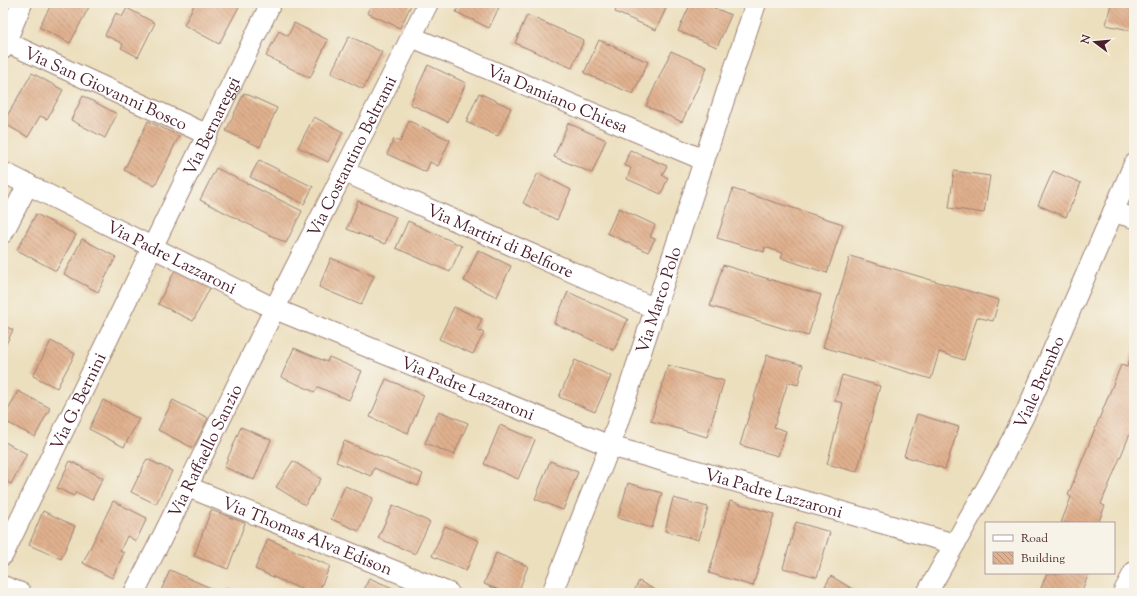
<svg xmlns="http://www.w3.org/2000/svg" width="1137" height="596" font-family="'Sorts Mill Goudy',serif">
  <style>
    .building { fill: url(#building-back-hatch) }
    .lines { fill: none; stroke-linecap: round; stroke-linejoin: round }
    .street-casing { stroke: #9b7f74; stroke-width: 22 }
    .street { stroke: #fff; stroke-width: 20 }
    .labels { text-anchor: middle; stroke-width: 4; stroke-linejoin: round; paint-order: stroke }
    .street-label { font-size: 17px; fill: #4a1f2b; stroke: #f7f3e8 }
  </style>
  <defs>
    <pattern id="building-back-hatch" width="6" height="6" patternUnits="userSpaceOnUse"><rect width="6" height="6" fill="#e0b18e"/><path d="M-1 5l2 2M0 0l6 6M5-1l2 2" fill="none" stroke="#b88f74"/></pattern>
  </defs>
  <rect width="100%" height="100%" fill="#f7f3e8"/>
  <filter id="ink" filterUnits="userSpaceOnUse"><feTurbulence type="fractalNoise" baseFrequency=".025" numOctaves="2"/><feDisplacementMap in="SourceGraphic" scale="8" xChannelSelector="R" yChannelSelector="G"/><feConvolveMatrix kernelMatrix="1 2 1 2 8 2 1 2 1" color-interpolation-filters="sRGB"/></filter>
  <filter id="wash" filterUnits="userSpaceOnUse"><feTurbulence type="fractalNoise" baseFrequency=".012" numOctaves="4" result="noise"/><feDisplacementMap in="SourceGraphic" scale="16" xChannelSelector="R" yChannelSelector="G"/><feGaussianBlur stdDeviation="0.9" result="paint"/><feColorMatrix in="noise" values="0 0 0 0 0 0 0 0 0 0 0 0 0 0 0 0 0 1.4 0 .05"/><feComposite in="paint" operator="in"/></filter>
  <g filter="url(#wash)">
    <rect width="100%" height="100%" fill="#ecdfbe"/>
    <g id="blocks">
      <g class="building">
        <path d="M52,3H87L90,5L70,43L39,27Z"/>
        <path d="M195,3H241L219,44L184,25Z"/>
        <path d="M372,3H412L400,28L367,13Z"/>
        <path d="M460,3H501L489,28L456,12Z"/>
        <path d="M619,3H667L668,4L656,30L615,12Z"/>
        <path d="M691,3H703L731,15L717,47L678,31Z"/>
        <path d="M1111,3H1134V31L1106,25Z"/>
        <path d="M127,8L155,23L138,57L121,48L123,44L105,35L116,13L122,17Z"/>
        <path d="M527,15L584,40L572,68L515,43Z"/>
        <path d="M294,23L328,40L310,78L266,56L279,31L288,36Z"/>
        <path d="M349,36L382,52L363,89L331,73Z"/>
        <path d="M599,40L648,62L633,94L584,73Z"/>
        <path d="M671,51L707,67L682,122L646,106Z"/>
        <path d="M428,65L466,83L448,122L410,104Z"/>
        <path d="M32,73L63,90L47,119L40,116L28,137L3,123Z"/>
        <path d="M244,93L277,108L260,147L226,131Z"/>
        <path d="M479,93L511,108L498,136L466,122Z"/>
        <path d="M83,96L117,114L105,138L71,120Z"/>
        <path d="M314,117L343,132L328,162L298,147Z"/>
        <path d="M148,121L179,136L155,186L124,170Z"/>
        <path d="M409,121L450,140L438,166L430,162L426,172L387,154L394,139L400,142Z"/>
        <path d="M568,123L606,140L592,173L554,157Z"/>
        <path d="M630,150L667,166L662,175L668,178L661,194L627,179L631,168L624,165Z"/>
        <path d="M259,160L313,187L304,204L250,177Z"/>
        <path d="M216,168L302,211L286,243L200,200Z"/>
        <path d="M954,171L990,176L984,213L949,208Z"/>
        <path d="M1053,171L1081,183L1066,217L1038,205Z"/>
        <path d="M538,173L571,190L557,220L523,203Z"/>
        <path d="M733,189L843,224L827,273L781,258L783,253L765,247L764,252L717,238Z"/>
        <path d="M358,201L396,217L385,244L347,229Z"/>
        <path d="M619,208L655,225L650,237L655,239L648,252L607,233Z"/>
        <path d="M36,214L76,235L56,271L17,250Z"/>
        <path d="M408,221L462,246L450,272L396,248Z"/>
        <path d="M82,239L116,257L98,292L64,274Z"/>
        <path d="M478,250L511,266L497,297L464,281Z"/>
        <path d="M850,256L999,300L993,321L977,317L964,360L939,352L931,379L823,347Z"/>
        <path d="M331,258L374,276L361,305L319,287Z"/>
        <path d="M723,265L821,295L808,336L710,306Z"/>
        <path d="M176,268L211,286L193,321L158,304Z"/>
        <path d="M568,292L628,319L614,350L554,323Z"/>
        <path d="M454,307L482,319L477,330L484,333L473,354L439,339Z"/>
        <path d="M3,325L13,330L3,350Z"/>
        <path d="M51,341L75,354L57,388L33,376Z"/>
        <path d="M294,348L327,362L329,357L362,371L349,400L318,387L315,392L281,377Z"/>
        <path d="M1134,349V424L1101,504L1105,506L1098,523H1061L1071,497L1068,495L1121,365L1127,367Z"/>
        <path d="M767,355L803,365L798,385L788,382L774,427L786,431L778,456L740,445Z"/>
        <path d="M575,360L611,376L595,412L559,397Z"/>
        <path d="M668,365L724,381L707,437L651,421Z"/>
        <path d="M842,375L880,386L857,472L827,464L843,403L835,401Z"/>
        <path d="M386,379L424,395L408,433L370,417Z"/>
        <path d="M18,391L50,408L35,437L3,420Z"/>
        <path d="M103,400L139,419L124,447L89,429Z"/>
        <path d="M173,400L208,418L193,448L158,430Z"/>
        <path d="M439,411L468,423L454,455L425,443Z"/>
        <path d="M917,414L959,427L945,469L904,456Z"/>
        <path d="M500,425L535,440L518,479L484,464Z"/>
        <path d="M241,427L271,440L254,480L224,467Z"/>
        <path d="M3,441L27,454L11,484L3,480Z"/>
        <path d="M344,441L423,474L418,486L374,468L371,476L336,462Z"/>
        <path d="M147,459L172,471L156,504L131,492Z"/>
        <path d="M70,461L103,478L92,500L76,492L74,496L57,488Z"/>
        <path d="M293,461L321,479L305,505L276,487Z"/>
        <path d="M550,461L578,472L563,510L535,499Z"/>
        <path d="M628,483L662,493L652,528L618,518Z"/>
        <path d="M345,486L373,498L359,531L331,519Z"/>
        <path d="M673,498L708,507L699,540L665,531Z"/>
        <path d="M113,501L147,518L136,541L127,536L120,551L124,553L112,578L83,563Z"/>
        <path d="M730,501L774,514L753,586L709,573Z"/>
        <path d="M393,505L430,522L415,554L378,538Z"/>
        <path d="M211,510L245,523L228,569L194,556Z"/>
        <path d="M43,511L75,526L61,559L29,545Z"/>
        <path d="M796,522L830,532L817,577L783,568Z"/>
        <path d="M445,526L479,541L466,571L432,556Z"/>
        <path d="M268,539L330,566L318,593H310L255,569Z"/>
        <path d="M496,553L528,566L518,593H507L484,584Z"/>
        <path d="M170,570L215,590L213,593H160Z"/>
        <path d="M1047,573H1089L1081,593H1039Z"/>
        <path d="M831,576L859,593H821Z"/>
        <path d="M369,578L402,592V593H363Z"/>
        <path d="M639,581L661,593H633Z"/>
        <path d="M228,588L239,593H226Z"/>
      </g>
    </g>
  </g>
  <g filter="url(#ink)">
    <use href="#blocks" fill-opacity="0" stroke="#9b7f74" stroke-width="1"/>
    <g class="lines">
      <g class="street-casing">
        <g id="street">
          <path id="s1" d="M412,37L704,160"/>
          <path id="s2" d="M6,42L206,134"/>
          <path d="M3,49L22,3"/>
          <path id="s3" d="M3,172L275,309L610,446L955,544"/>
          <path id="s4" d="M345,172L656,309"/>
          <path d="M1113,212L1134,218"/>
          <path d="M3,233L28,184"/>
          <path id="s5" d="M188,487L449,593"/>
          <path id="s6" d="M3,555L271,3"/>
          <path d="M3,586L21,593"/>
          <path id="s7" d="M134,593C182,499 228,403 275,308C326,206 378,105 428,3"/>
          <path id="s8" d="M552,593L610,446L756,3"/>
          <path id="s9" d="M927,593L991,480L1027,410L1134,164"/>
          <path d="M1123,593L1134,572"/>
        </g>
      </g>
      <use href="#street" class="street"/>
    </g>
  </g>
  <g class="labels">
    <g class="street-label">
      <text dy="6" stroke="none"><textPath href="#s2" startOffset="110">Via San Giovanni Bosco</textPath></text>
      <text dy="6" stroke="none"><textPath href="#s1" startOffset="158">Via Damiano Chiesa</textPath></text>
      <text dy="6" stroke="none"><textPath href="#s6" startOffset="477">Via Bernareggi</textPath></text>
      <text dy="6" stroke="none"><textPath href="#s7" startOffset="488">Via Costantino Beltrami</textPath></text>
      <text dy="6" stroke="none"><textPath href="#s4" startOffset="170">Via Martiri di Belfiore</textPath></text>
      <text dy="6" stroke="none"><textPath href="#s3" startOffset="189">Via Padre Lazzaroni</textPath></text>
      <text dy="6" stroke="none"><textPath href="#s8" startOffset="312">Via Marco Polo</textPath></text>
      <text dy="6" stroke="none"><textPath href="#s9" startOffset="239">Viale Brembo</textPath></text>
      <text dy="6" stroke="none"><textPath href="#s3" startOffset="513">Via Padre Lazzaroni</textPath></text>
      <text dy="6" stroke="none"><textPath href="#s6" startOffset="171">Via G. Bernini</textPath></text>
      <text dy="6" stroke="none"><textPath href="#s7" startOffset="159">Via Raffaello Sanzio</textPath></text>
      <text dy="6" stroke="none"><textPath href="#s3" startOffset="837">Via Padre Lazzaroni</textPath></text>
      <text dy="6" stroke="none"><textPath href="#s5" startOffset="129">Via Thomas Alva Edison</textPath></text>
    </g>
  </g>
  <rect width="1137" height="596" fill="none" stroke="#f7f3e8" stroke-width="16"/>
  <rect x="985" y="522" width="130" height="52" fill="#f7f3e8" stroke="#b29e9c"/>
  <rect x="993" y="535" width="20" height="6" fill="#ffffff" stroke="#b29e9c"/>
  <text x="1021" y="542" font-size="12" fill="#4a1f2b">Road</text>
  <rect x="993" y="552" width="20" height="12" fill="url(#building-back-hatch)" stroke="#b29e9c"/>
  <text x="1021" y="562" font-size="12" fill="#4a1f2b">Building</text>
  <g transform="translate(1095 42) rotate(286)" stroke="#f7f3e8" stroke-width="3" paint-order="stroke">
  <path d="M0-3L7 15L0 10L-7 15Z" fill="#4a1f2b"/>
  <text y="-6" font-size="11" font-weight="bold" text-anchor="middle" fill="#4a1f2b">N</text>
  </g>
</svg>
